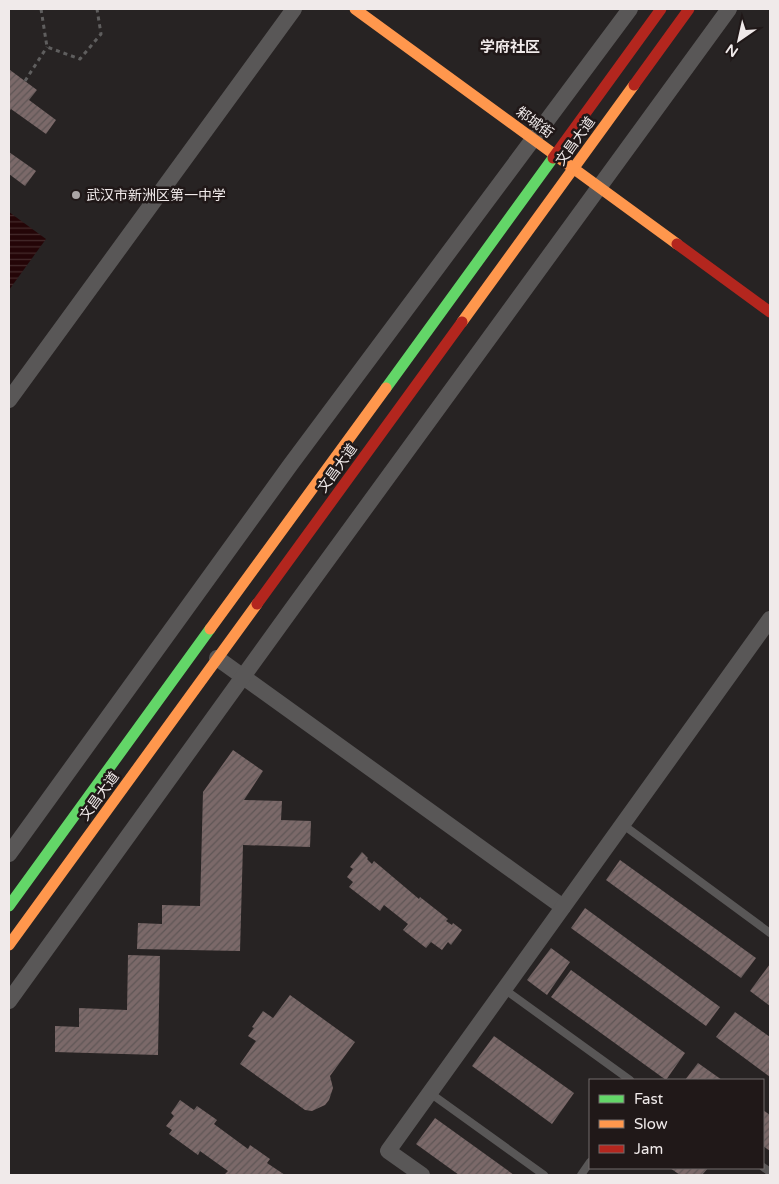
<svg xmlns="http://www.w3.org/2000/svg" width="779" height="1184" font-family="'Varela Round','Noto Sans SC',sans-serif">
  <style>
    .water { fill: url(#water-rules) }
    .building { fill: url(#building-hatch) }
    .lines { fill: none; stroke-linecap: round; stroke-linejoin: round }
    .path { stroke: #5f5e5e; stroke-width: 3; stroke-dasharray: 4 4; stroke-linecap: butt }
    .lane { stroke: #595757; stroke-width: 8 }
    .street { stroke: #595757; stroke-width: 16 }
    .fast { stroke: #63d668; stroke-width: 11 }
    .slow { stroke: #ff974d; stroke-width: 11 }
    .jam { stroke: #b3261e; stroke-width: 11 }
    .poi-dot { fill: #aaa4a4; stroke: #201818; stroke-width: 2 }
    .labels { text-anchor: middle; stroke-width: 5; stroke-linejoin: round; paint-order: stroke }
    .street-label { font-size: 14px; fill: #f0eaea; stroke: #201818 }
    .poi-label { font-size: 14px; fill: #f0eaea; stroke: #201818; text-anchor: start }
    .neighbourhood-label { font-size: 15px; font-weight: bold; fill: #f0eaea; stroke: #201818 }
  </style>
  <defs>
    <pattern id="water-rules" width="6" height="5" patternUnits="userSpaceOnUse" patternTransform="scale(1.25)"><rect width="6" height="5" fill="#240507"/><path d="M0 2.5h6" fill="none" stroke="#442a2b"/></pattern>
    <pattern id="building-hatch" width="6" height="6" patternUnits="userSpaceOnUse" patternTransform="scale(1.25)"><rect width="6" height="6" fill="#7b6969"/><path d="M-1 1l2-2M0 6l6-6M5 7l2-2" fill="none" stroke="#5f5656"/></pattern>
  </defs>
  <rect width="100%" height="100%" fill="#272323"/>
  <path class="water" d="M9,212L46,239L9,290Z"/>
  <g class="building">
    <path d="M10,70L37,90L29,100L56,120L46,134L11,109L9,112Z"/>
    <path d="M9,152L36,171L25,186L9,174Z"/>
    <path d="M233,750L263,771L244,800L282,801L281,820L311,821L310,847L243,845L240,951L137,949L138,923L162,924V905L200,906L203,792Z"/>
    <path d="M362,852L368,858L367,859L372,864L374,861L419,899L420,897L448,919L446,921L452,925L453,923L462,930L451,945L448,942L442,950L431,942L426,948L403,930L408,924L384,905L380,911L349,887L353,882L347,877L353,869L350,867Z"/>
    <path d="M620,860L756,958L741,978L606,880Z"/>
    <path d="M585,908L720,1007L706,1026L571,928Z"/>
    <path d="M551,948L570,962L547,995L527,980Z"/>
    <path d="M128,955L160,956L158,1055L55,1052V1026L79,1027V1008L127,1010Z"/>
    <path d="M770,964V1006L750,991Z"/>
    <path d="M571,970L685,1053L666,1080L551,997Z"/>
    <path d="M290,995L355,1042L330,1076L333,1088L329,1100L325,1105L312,1111L305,1110L240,1064L256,1041L248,1036L254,1028L252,1027L263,1011L273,1018Z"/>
    <path d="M735,1012L770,1037V1077L716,1037Z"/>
    <path d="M494,1036L574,1093L552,1124L472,1066Z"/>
    <path d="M698,1063L722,1080H685Z"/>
    <path d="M180,1100L194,1110L197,1106L217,1120L214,1124L248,1149L250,1145L270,1159L267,1163L285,1175H227L225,1174L228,1171L200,1151L198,1155L169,1134L172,1130L166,1126L174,1116L171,1113Z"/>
    <path d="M763,1110L770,1115V1151L763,1146Z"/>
    <path d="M435,1118L514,1175H459L416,1144Z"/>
    <path d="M670,1168H708L702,1175H680Z"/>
  </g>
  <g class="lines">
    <g class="path">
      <path d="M41,9L47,47L80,59L101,34L97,9"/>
      <path d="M25,81L47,47"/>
    </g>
    <g class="lane">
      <path d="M622,824L770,933"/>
      <path d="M504,989L630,1080"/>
      <path d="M430,1093L544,1175"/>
      <path d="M763,1167L770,1172"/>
      <path d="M581,1175L590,1162"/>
    </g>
    <g class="street">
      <path d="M9,400L294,9"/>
      <path d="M217,658L563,907"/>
      <path d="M9,854L291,464L630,9"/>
      <path d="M9,1001L294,606L729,9"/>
      <path d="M422,1175L388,1151L770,619"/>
    </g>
    <g class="fast">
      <path d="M386,388L553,158"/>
      <path d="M9,906L210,629"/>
    </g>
    <g class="slow">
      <path d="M355,9L677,244"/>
      <path d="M462,322L634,85"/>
      <path d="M210,629L386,388"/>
      <path d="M9,945L257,604"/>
    </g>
    <g class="jam">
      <path d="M634,85L689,9"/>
      <path d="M553,158L661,9"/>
      <path d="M677,244L770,312"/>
      <path d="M257,604L462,322"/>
    </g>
  </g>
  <circle class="poi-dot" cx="76" cy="195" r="5"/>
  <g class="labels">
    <g class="street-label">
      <text transform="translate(535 122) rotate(36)" y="5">邾城街</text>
      <text transform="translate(575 141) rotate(-54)" y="5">文昌大道</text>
      <text transform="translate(337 468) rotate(-54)" y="5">文昌大道</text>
      <text transform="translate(99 796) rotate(-54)" y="5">文昌大道</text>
    </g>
    <g class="poi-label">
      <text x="86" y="200">武汉市新洲区第一中学</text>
    </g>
    <g class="neighbourhood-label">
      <text x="510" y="52">学府社区</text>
    </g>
  </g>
  <rect width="779" height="1184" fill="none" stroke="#f0eaea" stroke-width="20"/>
  <rect x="589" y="1079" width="175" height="90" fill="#201818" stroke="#736c6c"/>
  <rect x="599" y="1095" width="25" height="8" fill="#63d668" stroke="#736c6c"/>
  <text x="634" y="1104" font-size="15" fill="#f0eaea">Fast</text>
  <rect x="599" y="1120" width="25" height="8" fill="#ff974d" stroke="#736c6c"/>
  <text x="634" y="1129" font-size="15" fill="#f0eaea">Slow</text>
  <rect x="599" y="1145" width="25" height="8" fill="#b3261e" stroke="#736c6c"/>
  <text x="634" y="1154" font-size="15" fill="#f0eaea">Jam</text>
  <g transform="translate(739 40) rotate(214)" stroke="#201818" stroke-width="4" paint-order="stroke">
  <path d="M0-4L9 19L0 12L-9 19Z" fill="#f0eaea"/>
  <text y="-8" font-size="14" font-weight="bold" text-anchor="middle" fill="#f0eaea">N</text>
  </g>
</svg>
